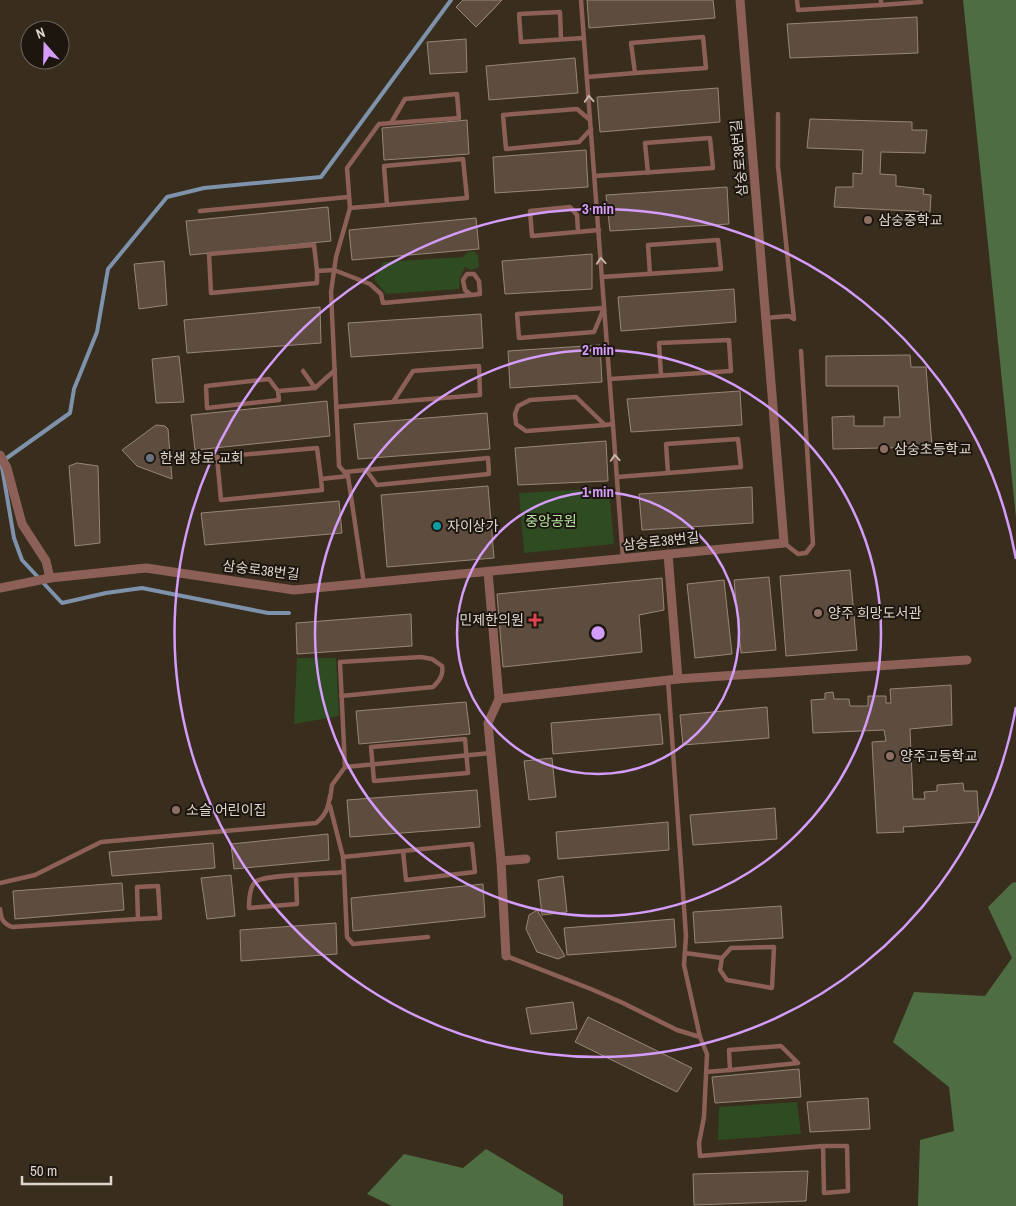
<svg xmlns="http://www.w3.org/2000/svg" width="1016" height="1206" font-family="'Archivo Narrow','Noto Sans KR',sans-serif">
  <style>
    .green { fill: #2f4b22 }
    .forest { fill: #4f6d42 }
    .lines { fill: none; stroke-linecap: round; stroke-linejoin: round }
    .stream { stroke: #7e92ac; stroke-width: 4 }
    .building { fill: #5e4d3f; stroke: #988576 }
    .lane { stroke: #8c6056; stroke-width: 4.5 }
    .street { stroke: #8c6056; stroke-width: 9 }
    .oneway { stroke: #c6b3a9 }
    .ring { fill: none; stroke: #d49cfb; stroke-width: 2.5 }
    .education-dot { fill: #8d6e63; stroke: #1c160f; stroke-width: 2 }
    .worship-dot { fill: #6b7280; stroke: #1c160f; stroke-width: 2 }
    .culture-dot { fill: #0f9aa8; stroke: #1c160f; stroke-width: 2 }
    .health-dot { fill: #e0444e; stroke: #1c160f; stroke-width: 2 }
    .labels { text-anchor: middle; stroke-width: 4; stroke-linejoin: round; paint-order: stroke }
    .street-label { font-size: 14px; fill: #dfd7cd; stroke: #1c160f }
    .poi-label { font-size: 14px; fill: #dfd7cd; stroke: #1c160f; text-anchor: start }
    .park-label { font-size: 14px; fill: #b5e4a0; stroke: #1c160f }
    .centre { fill: #d49cfb; stroke: #1c160f; stroke-width: 2.5 }
    .ring-label { font-size: 15px; text-anchor: middle; font-weight: bold; fill: #d49cfb; stroke: #1c160f; stroke-width: 4; stroke-linejoin: round; paint-order: stroke }
  </style>
  <rect width="100%" height="100%" fill="#392d1d"/>
  <g class="green">
    <path d="M474,251L478,256L479,267L471,270L465,267L460,278L459,289L386,294L374,279L383,262L463,257L468,252Z"/>
    <path d="M609,488L614,544L524,553L519,493Z"/>
    <path d="M297,658H336L339,716L294,724Z"/>
    <path d="M797,1102L801,1134L718,1140L719,1107Z"/>
  </g>
  <g class="forest">
    <path d="M963,0H1016V518Z"/>
    <path d="M1016,882V1206H918L920,1140L954,1131L949,1087L893,1042L914,992L985,996L1012,958L988,907L1012,883Z"/>
    <path d="M486,1149L563,1195V1206H392L367,1194L404,1154L463,1168Z"/>
  </g>
  <g class="lines">
    <g class="stream">
      <path d="M4,460L70,413L74,389L97,332L108,269L167,197L204,188L321,177L451,0"/>
      <path d="M0,466L2,467L14,538L22,560L62,603L106,593L142,588L268,613H289"/>
    </g>
  </g>
  <g class="building">
    <path d="M463,0H502L476,27L456,7Z"/>
    <path d="M463,0H502L476,27L456,7Z"/>
    <path d="M587,0H713L715,18L589,28Z"/>
    <path d="M917,17L918,53L790,58L787,24Z"/>
    <path d="M466,39L467,72L430,74L427,42Z"/>
    <path d="M575,58L578,93L489,100L486,66Z"/>
    <path d="M718,88L720,122L600,132L597,97Z"/>
    <path d="M810,119L912,122V130H927L925,153L881,152L880,174L896,175V186L924,189L923,194L931,195L930,212L834,207L836,187H853V173L862,174L863,150L807,148Z"/>
    <path d="M467,120L469,154L384,160L382,128Z"/>
    <path d="M586,150L588,187L495,193L493,157Z"/>
    <path d="M727,187L729,224L610,231L606,195Z"/>
    <path d="M328,207L331,241L190,255L186,221Z"/>
    <path d="M476,218L479,249L352,260L349,230Z"/>
    <path d="M592,254V289L505,294L502,261Z"/>
    <path d="M164,261L167,305L139,309L134,264Z"/>
    <path d="M734,289L736,322L621,331L618,297Z"/>
    <path d="M320,307L321,343L187,353L184,320Z"/>
    <path d="M481,314L483,348L351,357L348,323Z"/>
    <path d="M600,345L602,382L510,388L508,351Z"/>
    <path d="M910,355L911,367H926L932,447L833,449L832,417L854,416V426H884V417H900L898,386H826V356Z"/>
    <path d="M179,356L184,402L156,403L152,359Z"/>
    <path d="M740,391L742,425L631,432L627,399Z"/>
    <path d="M327,401L330,436L195,450L191,415Z"/>
    <path d="M487,413L490,449L358,459L354,424Z"/>
    <path d="M156,425L165,426L168,429L172,479L137,466L122,450Z"/>
    <path d="M606,441L608,481L518,485L515,448Z"/>
    <path d="M77,463L98,466L100,543L75,546L69,466Z"/>
    <path d="M488,486L494,558L387,567L381,495Z"/>
    <path d="M752,487L753,523L642,530L639,494Z"/>
    <path d="M339,501L342,533L205,545L201,513Z"/>
    <path d="M850,570L857,650L786,656L780,576Z"/>
    <path d="M769,577L776,650L741,653L734,580Z"/>
    <path d="M662,578L664,610L639,615L642,652L503,667L497,594Z"/>
    <path d="M724,580L732,654L695,658L687,584Z"/>
    <path d="M411,614L412,646L297,654L296,623Z"/>
    <path d="M951,685L952,725L910,729L913,799H925L924,792L937,791V785L963,783L964,791H977L979,822L903,827L904,832L877,833L872,742L886,741L884,730L813,733L811,700L825,699V693L833,692L834,699H849L850,706H868V696H886V703H891L890,689Z"/>
    <path d="M466,702L470,734L359,744L356,711Z"/>
    <path d="M767,707L769,738L683,745L680,715Z"/>
    <path d="M660,714L663,744L553,754L551,723Z"/>
    <path d="M552,758L556,797L529,800L524,761Z"/>
    <path d="M477,790L480,827L350,837L347,800Z"/>
    <path d="M775,808L777,839L693,845L690,815Z"/>
    <path d="M668,822L669,850L558,859L556,832Z"/>
    <path d="M328,834L329,860L234,869L231,844Z"/>
    <path d="M213,843L215,868L112,876L109,852Z"/>
    <path d="M231,875L235,916L207,919L201,878Z"/>
    <path d="M563,876L567,912L542,915L538,880Z"/>
    <path d="M122,883L124,910L15,919L13,891Z"/>
    <path d="M483,884L485,917L353,931L351,898Z"/>
    <path d="M781,906L783,938L695,943L693,912Z"/>
    <path d="M537,910L565,956L558,959L537,952L526,929L529,915Z"/>
    <path d="M674,919L676,947L567,955L564,928Z"/>
    <path d="M336,923L337,954L241,961L240,930Z"/>
    <path d="M573,1002L577,1029L531,1034L526,1008Z"/>
    <path d="M588,1017L692,1068L677,1092L575,1042Z"/>
    <path d="M799,1069L801,1097L715,1103L712,1077Z"/>
    <path d="M868,1098L870,1129L810,1132L807,1102Z"/>
    <path d="M808,1171L806,1201L694,1205L693,1174Z"/>
  </g>
  <g class="lines">
    <g class="lane">
      <path d="M581,0L623,559"/>
      <path d="M797,0L798,10L881,5V0"/>
      <path d="M881,5L921,2"/>
      <path d="M561,39L560,12L519,14L521,42L584,38"/>
      <path d="M587,77L635,73L631,43L703,37L706,68L635,73"/>
      <path d="M590,120L577,109L503,115L506,149L579,142L591,129"/>
      <path d="M594,176L713,168L710,138L645,143L648,173"/>
      <path d="M350,208L467,198L463,159L384,166L387,205"/>
      <path d="M200,211L348,197"/>
      <path d="M578,232L577,215L570,207L530,211L532,236L599,230"/>
      <path d="M317,271V283L211,293L209,254L314,245L317,271L334,270L370,284L381,294L383,303L471,295L465,290L463,280L467,274H474L479,281L480,294L471,295"/>
      <path d="M602,277L721,269L718,240L648,245L650,274"/>
      <path d="M604,308L594,332L519,338L517,314Z"/>
      <path d="M765,318L789,316L794,319L778,166V114"/>
      <path d="M303,371L315,388L335,370"/>
      <path d="M610,379L731,371L729,340L659,343L661,375"/>
      <path d="M278,391L279,400L207,408L206,386L269,379L278,391L315,388"/>
      <path d="M336,407L393,402L413,371L479,366L480,395L393,402"/>
      <path d="M605,425L576,397L530,400L518,406L515,414L516,424L526,431L605,425L613,424"/>
      <path d="M345,472L488,458L489,474L377,485L366,470"/>
      <path d="M617,477L668,473L666,444L738,439L741,467L668,473"/>
      <path d="M321,479L322,490L221,500L217,457L317,448L321,479L348,476"/>
      <path d="M784,543L798,554L806,553L813,544L801,351"/>
      <path d="M364,584L348,476L339,466L331,292L336,257L350,208L347,168L379,124L459,118L457,94L405,99L391,123"/>
      <path d="M341,696L433,687C439,681 444,675 442,666L432,659L421,657L340,662L345,767L491,753"/>
      <path d="M465,739L468,773L374,781L371,747Z"/>
      <path d="M330,799L332,785L345,767"/>
      <path d="M343,857L472,844L475,872L406,880L403,851"/>
      <path d="M344,872L347,937L353,944L428,937"/>
      <path d="M296,876L297,904L249,908C249,901 249,888 255,882C264,874 329,874 344,872L343,857L330,806"/>
      <path d="M0,883L35,875L101,842L316,823C326,815 328,808 330,796"/>
      <path d="M0,909C1,918 2,923 12,927L138,919L137,887L158,886L160,918L139,919"/>
      <path d="M685,953L722,958L731,948L774,947L772,988L727,980L720,970L722,958"/>
      <path d="M506,956L591,989L623,1003L677,1030L700,1037L684,965L686,936L668,680"/>
      <path d="M700,1037L707,1054L704,1117L699,1143L700,1156L823,1146H847L848,1191L824,1193L823,1146"/>
      <path d="M706,1072L730,1070L729,1050L781,1046L798,1063L730,1070"/>
    </g>
    <g class="street">
      <path d="M0,455L7,468L22,524L46,561L50,578"/>
      <path d="M668,554L678,679"/>
      <path d="M488,572L499,699L678,679L967,660"/>
      <path d="M0,588L50,578L146,568L294,590L784,543L740,0"/>
      <path d="M499,699L488,723L501,861L506,956"/>
      <path d="M501,861L526,859"/>
    </g>
  </g>
  <defs><path id="oneway-chevron" d="M-2-3.5L2.5 0L-2 3.5" fill="none" stroke-width="1.6" stroke-linecap="round" stroke-linejoin="round" transform="scale(1.25)"/></defs>
  <g class="oneway">
    <use href="#oneway-chevron" transform="translate(589 99) rotate(-94)"/>
    <use href="#oneway-chevron" transform="translate(601 261) rotate(-94)"/>
    <use href="#oneway-chevron" transform="translate(615 458) rotate(-94)"/>
  </g>
  <g class="ring">
    <circle cx="598" cy="633" r="141"/>
    <circle cx="598" cy="633" r="283"/>
    <path d="M1016 707A424 424 0 1 1 1016 559"/>
  </g>
  <g class="education-dot">
    <circle cx="868" cy="220" r="5"/>
    <circle cx="884" cy="449" r="5"/>
    <circle cx="818" cy="613" r="5"/>
    <circle cx="890" cy="756" r="5"/>
    <circle cx="176" cy="810" r="5"/>
  </g>
  <circle class="worship-dot" cx="150" cy="458" r="5"/>
  <circle class="culture-dot" cx="437" cy="526" r="5"/>
  <path class="health-dot" d="M532.5 612.5h5v5h5v5h-5v5h-5v-5h-5v-5h5z"/>
  <g class="labels">
    <g class="street-label">
      <text transform="translate(739 158) rotate(-95)" y="5">삼숭로38번길</text>
      <text transform="translate(661 541) rotate(-6)" y="5">삼숭로38번길</text>
      <text transform="translate(261 570) rotate(7)" y="5">삼숭로38번길</text>
    </g>
    <g class="poi-label">
      <text x="878" y="225">삼숭중학교</text>
      <text x="894" y="454">삼숭초등학교</text>
      <text x="160" y="463">한샘 장로 교회</text>
      <text x="447" y="531">자이상가</text>
      <text x="828" y="618">양주 희망도서관</text>
      <text x="524" y="625" text-anchor="end">민제한의원</text>
      <text x="900" y="761">양주고등학교</text>
      <text x="186" y="815">소슬 어린이집</text>
    </g>
    <g class="park-label">
      <text x="551" y="526">중앙공원</text>
    </g>
  </g>
  <circle cx="598" cy="633" r="8" class="centre"/>
  <g class="ring-label">
    <text x="598" y="214">3 min</text>
    <text x="598" y="355">2 min</text>
    <text x="598" y="497">1 min</text>
  </g>
  <g transform="translate(45 45) rotate(340)"><circle r="24" fill="#1c160f" stroke="#6a635b"/>
  <path d="M0-4L9 19L0 12L-9 19Z" fill="#d49cfb"/>
  <text y="-8" font-size="14" font-weight="bold" text-anchor="middle" fill="#dfd7cd">N</text>
  </g>
  <path d="M22 1176v8h89v-8" fill="none" stroke="#dfd7cd" stroke-width="2.5"/>
  <text x="30" y="1176" font-size="15" fill="#dfd7cd" stroke="#1c160f" stroke-width="4" paint-order="stroke">50 m</text>
</svg>
